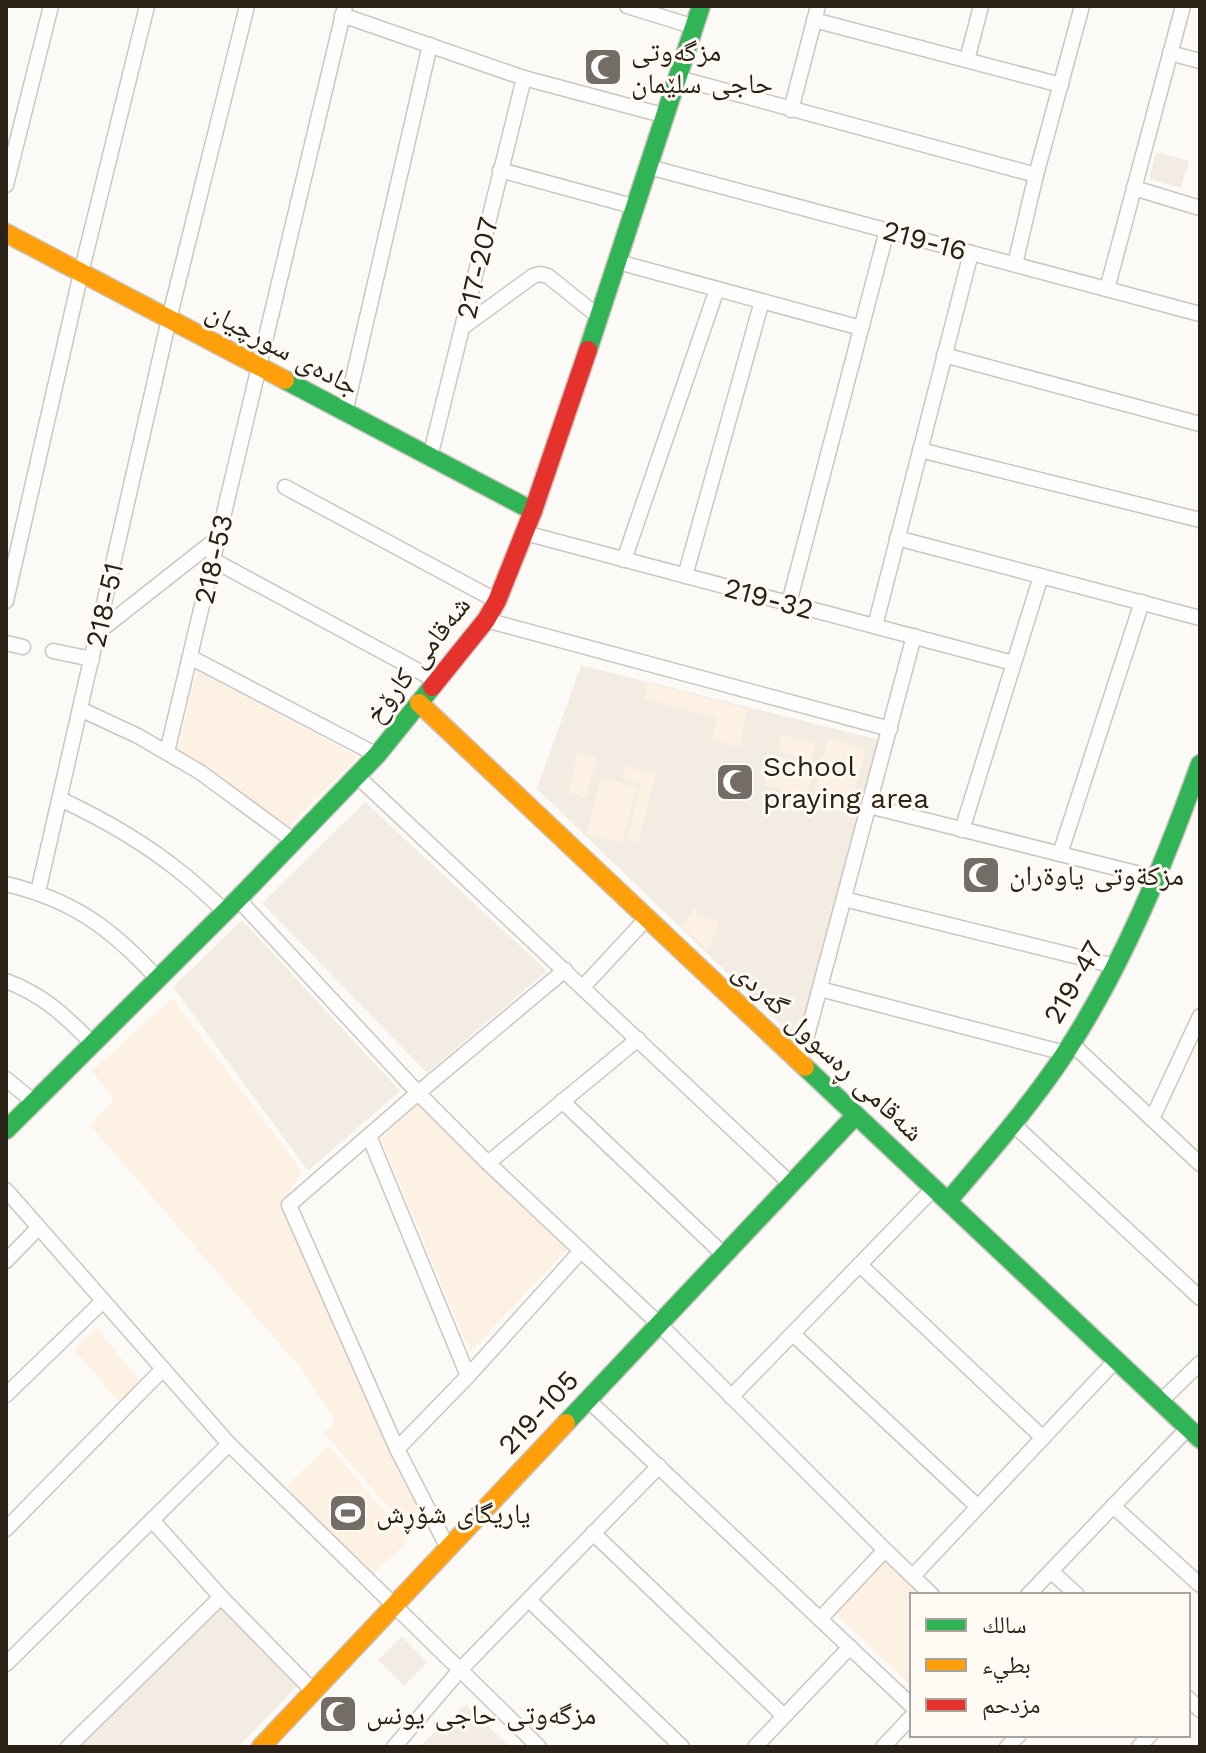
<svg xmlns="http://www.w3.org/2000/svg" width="1206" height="1753" font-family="'Work Sans','Noto Naskh Arabic',sans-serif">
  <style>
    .built { fill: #f3ece3 }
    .green { fill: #fcf1e3 }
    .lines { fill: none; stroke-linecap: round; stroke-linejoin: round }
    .street-casing { stroke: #ccc6c0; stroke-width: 17 }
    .fast-casing { stroke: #ccc6c0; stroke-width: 21 }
    .slow-casing { stroke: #ccc6c0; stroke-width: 21 }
    .jam-casing { stroke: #ccc6c0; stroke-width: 21 }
    .street { stroke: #fffefe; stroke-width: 14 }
    .fast { stroke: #30b455; stroke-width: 18 }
    .slow { stroke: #ff9f0a; stroke-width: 18 }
    .jam { stroke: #e5322d; stroke-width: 18 }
    .labels { text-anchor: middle; stroke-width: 6; stroke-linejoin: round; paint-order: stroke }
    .poi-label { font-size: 28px; fill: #2a2117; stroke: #fffaf4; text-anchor: start }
    .street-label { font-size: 28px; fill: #2a2117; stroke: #fffaf4 }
  </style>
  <rect width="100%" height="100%" fill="#fcfaf7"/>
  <g class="built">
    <path d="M1156,152L1189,161L1181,188L1149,179Z"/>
    <path d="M581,665L880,740L800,1043L537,789Z"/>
    <path d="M365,802L547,971L427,1073L262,903Z"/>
    <path d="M242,920L400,1091L308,1171L173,987Z"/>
    <path d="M220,1605L299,1684L238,1747H78Z"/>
    <path d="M402,1636L427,1663L404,1686L378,1660Z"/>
    <path d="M466,1704L510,1747H422L421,1745Z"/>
  </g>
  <g class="green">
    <path d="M197,670L358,757L286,829L177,751Z"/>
    <path d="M647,683L748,709L739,747L712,740L717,718L644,699Z"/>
    <path d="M782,735L815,744L811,760L778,751Z"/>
    <path d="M828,739L866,749L849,814L811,804Z"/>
    <path d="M578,752L597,757L586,798L568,792Z"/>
    <path d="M770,764L812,775L807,796L764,785Z"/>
    <path d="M625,766L656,774L638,843L626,840L641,784L622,778Z"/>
    <path d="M601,778L637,787L622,843L587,834Z"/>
    <path d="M697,902L696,915L719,921L708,950L683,926Z"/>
    <path d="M172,998L302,1171L280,1205L424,1515L408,1531L324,1433L335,1421L302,1370L90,1125L114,1100L92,1071Z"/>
    <path d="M421,1102L567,1250L470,1352L381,1139Z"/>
    <path d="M97,1328L141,1383L120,1404L74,1349Z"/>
    <path d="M329,1446L409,1540L370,1577L286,1486Z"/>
    <path d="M885,1561L920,1595H912V1687L835,1613Z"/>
  </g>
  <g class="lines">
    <g class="street-casing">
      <g id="street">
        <path d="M627,6L695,27"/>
        <path d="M342,15L524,78L666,116"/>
        <path d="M814,20L1061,85"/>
        <path d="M1170,53L1200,61"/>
        <path d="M967,60L981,6"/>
        <path d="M678,78L1036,175"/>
        <path d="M791,110L818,6"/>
        <path d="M649,167L1200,314"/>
        <path d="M500,170L636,207"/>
        <path d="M6,185L51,6"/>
        <path d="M1134,188L1200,208"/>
        <path d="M618,262L861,328"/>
        <path d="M1015,264L1036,175L1082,6"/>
        <path d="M1107,289L1183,6"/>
        <path d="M463,327L533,276L540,274L548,276L599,317"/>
        <path d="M944,355L1200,424"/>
        <path d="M345,413L430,45"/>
        <path d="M920,450L1200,520"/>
        <path d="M430,457L524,78"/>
        <path d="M285,487L497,601"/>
        <path d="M525,533L1013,663"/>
        <path d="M897,538L1200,618"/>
        <path d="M213,560L437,681"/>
        <path d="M624,560L717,289"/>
        <path d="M685,576L762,301"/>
        <path d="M6,601L81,273L147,6"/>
        <path d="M789,603L887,230"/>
        <path d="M486,620L890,729"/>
        <path d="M875,626L971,253"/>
        <path d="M97,633L219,537"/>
        <path d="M6,643L23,647"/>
        <path d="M53,651L92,659"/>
        <path d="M190,657L377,755"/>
        <path d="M80,709L138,736L200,772L294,841"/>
        <path d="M167,752L345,6"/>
        <path d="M357,776L791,1184"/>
        <path d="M60,799C103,819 145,843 183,874C197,885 211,899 225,911"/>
        <path d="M869,806L1156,878"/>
        <path d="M962,830L1041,576"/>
        <path d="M1060,854L1142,602"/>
        <path d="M6,884C73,900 111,928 157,978"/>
        <path d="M38,892L169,319L247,6"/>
        <path d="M238,899L418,1093L488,1163L659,1324L885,1550L932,1595"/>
        <path d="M844,899L1115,966"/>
        <path d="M6,981C44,995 65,1016 93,1044"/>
        <path d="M583,987L647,918"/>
        <path d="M820,989L1065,1053"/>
        <path d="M1071,1043L1200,1164"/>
        <path d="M800,1062L914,636"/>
        <path d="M6,1079L34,1102"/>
        <path d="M562,1101L724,1255"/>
        <path d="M1152,1119L1200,1016"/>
        <path d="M1012,1123L1200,1298"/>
        <path d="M369,1136L468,1376"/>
        <path d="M488,1163L638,1039"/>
        <path d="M6,1190L229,1444L539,1747"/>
        <path d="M6,1261L38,1228"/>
        <path d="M860,1265L1043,1438"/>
        <path d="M793,1334L977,1506"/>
        <path d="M6,1395L103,1301"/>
        <path d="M731,1397L934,1188"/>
        <path d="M588,1400L912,1706"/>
        <path d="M1160,1402L1200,1363"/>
        <path d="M397,1449L468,1376L580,1252"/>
        <path d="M1113,1506L1200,1585"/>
        <path d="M152,1520L221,1597L313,1691"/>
        <path d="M6,1529L163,1369"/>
        <path d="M593,1533L784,1716"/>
        <path d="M448,1548L397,1449L289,1205L418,1093L565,970"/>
        <path d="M1051,1571L1077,1595"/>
        <path d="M913,1576L1116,1360"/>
        <path d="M1028,1595L1188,1428"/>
        <path d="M529,1600L682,1747"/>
        <path d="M820,1619L885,1550"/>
        <path d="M6,1664L229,1444"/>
        <path d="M1188,1698L1200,1710"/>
        <path d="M68,1747L221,1597"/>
        <path d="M394,1747L459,1671L659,1466"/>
        <path d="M755,1747L850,1647"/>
        <path d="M883,1747L912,1716"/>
        <path d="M1007,1747L1019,1735"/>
        <path d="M1139,1747L1150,1735"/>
      </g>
    </g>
    <g class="fast-casing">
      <g id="fast">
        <path d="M588,350L701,6"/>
        <path d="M285,380L533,511"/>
        <path d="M805,1067L1200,1439"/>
        <path d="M6,1130L238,899L377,755L432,687"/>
        <path d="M948,1201C989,1153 1031,1105 1066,1052C1124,963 1164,864 1200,764"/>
        <path d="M566,1423L856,1115"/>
      </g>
    </g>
    <g class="slow-casing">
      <g id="slow">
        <path d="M6,233L285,380"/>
        <path d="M419,703L805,1067"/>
        <path d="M261,1747L566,1423"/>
      </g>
    </g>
    <g class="jam-casing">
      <path id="jam" d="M432,687L486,620L497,601L533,511L588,350"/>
    </g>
    <use href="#street" class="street"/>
    <use href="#fast" class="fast"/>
    <use href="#slow" class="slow"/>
    <use href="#jam" class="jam"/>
  </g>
  <defs>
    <g id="mosque-square" transform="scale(2)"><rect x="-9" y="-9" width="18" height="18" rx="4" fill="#746d65" stroke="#fffaf4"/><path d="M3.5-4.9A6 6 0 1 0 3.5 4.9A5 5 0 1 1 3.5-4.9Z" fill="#fff"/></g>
    <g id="stadium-square" transform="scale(2)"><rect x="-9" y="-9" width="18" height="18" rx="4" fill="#746d65" stroke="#fffaf4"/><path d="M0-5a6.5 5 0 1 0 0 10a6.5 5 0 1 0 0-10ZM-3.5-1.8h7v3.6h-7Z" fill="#fff"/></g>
  </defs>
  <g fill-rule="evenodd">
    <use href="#mosque-square" x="603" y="67"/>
    <use href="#mosque-square" x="735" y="782"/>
    <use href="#mosque-square" x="981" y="875"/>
    <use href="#stadium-square" x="348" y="1513"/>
    <use href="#mosque-square" x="338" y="1714"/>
  </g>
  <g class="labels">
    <g class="poi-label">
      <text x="631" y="61">مزگەوتی<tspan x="631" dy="32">حاجی سلێمان</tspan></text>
      <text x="763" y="776">School<tspan x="763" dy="32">praying area</tspan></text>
      <text x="1009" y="885">مزكةوتى ياوةران</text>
      <text x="376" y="1523">یاریگای شۆڕش</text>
      <text x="366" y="1724">مزگەوتی حاجی یونس</text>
    </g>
    <g class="street-label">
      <text transform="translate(925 240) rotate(15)" y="10">219-16</text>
      <text transform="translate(477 268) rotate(-77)" y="10">217-207</text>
      <text transform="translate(283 348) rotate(28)" y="10">جادەی سورچیان</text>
      <text transform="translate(213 559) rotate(-77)" y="10">218-53</text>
      <text transform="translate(769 598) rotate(15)" y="10">219-32</text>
      <text transform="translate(104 605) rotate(-77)" y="10">218-51</text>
      <text transform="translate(417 659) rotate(-52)" y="10">شەقامی کارۆخ</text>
      <text transform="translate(1073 982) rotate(-60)" y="10">219-47</text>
      <text transform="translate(829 1051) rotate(43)" y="10">شەقامی ڕەسوول گەردی</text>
      <text transform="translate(538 1412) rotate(-47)" y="10">219-105</text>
    </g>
  </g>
  <rect width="1206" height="1753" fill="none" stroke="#2a2117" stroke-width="16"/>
  <rect x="910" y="1593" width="280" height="144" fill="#fffaf4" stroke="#aaa39c" stroke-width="2"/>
  <rect x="926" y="1619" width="40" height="12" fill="#30b455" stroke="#aaa39c" stroke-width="2"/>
  <text x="982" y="1633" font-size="24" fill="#2a2117">سالك</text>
  <rect x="926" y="1659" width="40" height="12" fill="#ff9f0a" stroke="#aaa39c" stroke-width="2"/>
  <text x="982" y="1673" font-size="24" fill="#2a2117">بطيء</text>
  <rect x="926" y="1699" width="40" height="12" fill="#e5322d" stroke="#aaa39c" stroke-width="2"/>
  <text x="982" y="1713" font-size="24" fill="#2a2117">مزدحم</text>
</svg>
